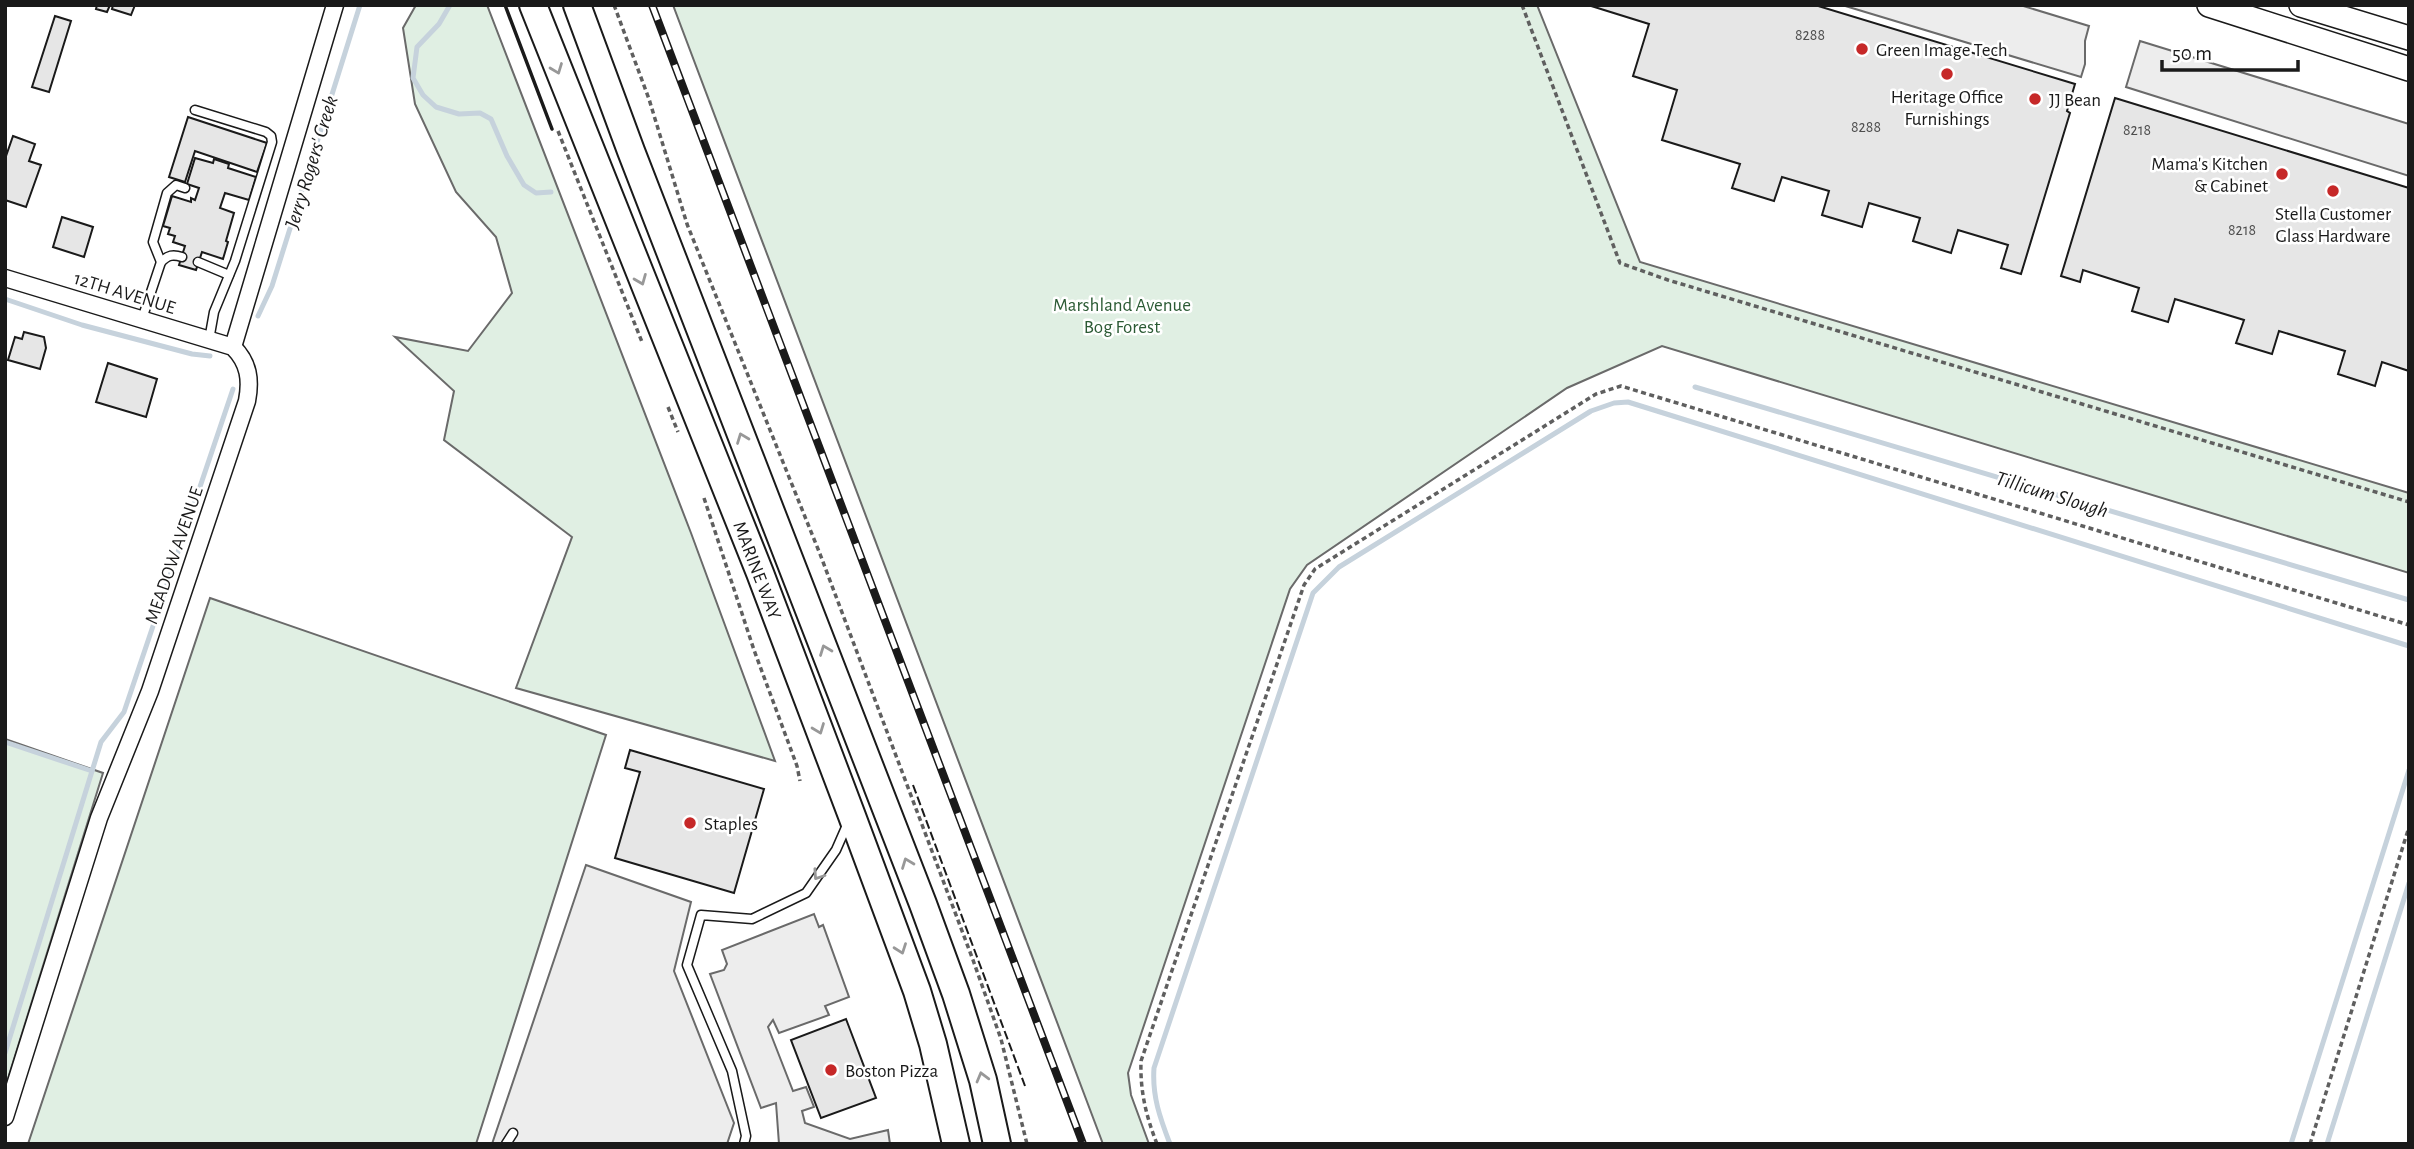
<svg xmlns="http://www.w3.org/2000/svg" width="2414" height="1149" font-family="'Alegreya Sans',sans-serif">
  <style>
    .green { fill: #e0efe3; stroke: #6a6a6a; stroke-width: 2 }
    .parking { fill: #ededed; stroke: #6a6a6a; stroke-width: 2 }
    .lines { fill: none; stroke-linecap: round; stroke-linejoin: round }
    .stream { stroke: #c6d2dc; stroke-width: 5 }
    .building { fill: #e6e6e6; stroke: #1a1a1a; stroke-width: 2 }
    .lane-casing { stroke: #1a1a1a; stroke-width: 11 }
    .street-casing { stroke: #1a1a1a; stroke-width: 19 }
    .secondary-casing { stroke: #1a1a1a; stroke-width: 26 }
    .primary-casing { stroke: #1a1a1a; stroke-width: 30 }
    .path { stroke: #5f5f5f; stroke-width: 3.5; stroke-dasharray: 5 3.5; stroke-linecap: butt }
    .lane { stroke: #fff; stroke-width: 8 }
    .street { stroke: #fff; stroke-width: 16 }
    .secondary { stroke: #fff; stroke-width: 23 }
    .primary { stroke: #fff; stroke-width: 26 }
    .rail-casing { stroke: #1a1a1a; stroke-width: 8 }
    .rail { stroke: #fff; stroke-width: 5; stroke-dasharray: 16; stroke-linecap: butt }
    .fence { stroke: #1a1a1a; stroke-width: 2; stroke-dasharray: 9 3.5; stroke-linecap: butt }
    .wall { stroke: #1a1a1a; stroke-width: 3.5 }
    .oneway { stroke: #989898 }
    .poi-dot { fill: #c62828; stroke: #fff; stroke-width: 2.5 }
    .labels { text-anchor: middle; stroke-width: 5; stroke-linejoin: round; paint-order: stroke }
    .number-label { font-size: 16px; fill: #4d4d4d }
    .poi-label { font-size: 19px; fill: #1a1a1a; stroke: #fff; text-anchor: start }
    .street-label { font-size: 19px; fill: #1a1a1a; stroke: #fff }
    .park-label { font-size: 19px; fill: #2b5a34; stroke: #fff }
    .water-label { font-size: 21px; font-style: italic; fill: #1a1a1a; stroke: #fff }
  </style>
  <rect width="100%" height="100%" fill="#fff"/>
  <g class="green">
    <path d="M416,5H487L691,533L775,761L516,688L572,537L444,440L454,391L395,337L468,351L512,293L496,237L456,192L415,104L403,28Z"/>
    <path d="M673,5H1537L1640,262L2409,493V573L1662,346L1567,388L1307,565L1290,589L1128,1073L1131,1095L1149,1144H1103Z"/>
    <path d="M210,598L606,735L476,1144H28Z"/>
    <path d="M5,739L103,773L5,1088Z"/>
  </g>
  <g class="parking">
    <path d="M1842,5H2020L2089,26L2085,41V64L2081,77Z"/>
    <path d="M2140,41L2409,124V176L2126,87Z"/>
    <path d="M586,865L691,902L674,971L734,1123L727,1144H492Z"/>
    <path d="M814,914L819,927L823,925L849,997L825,1006L829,1015L779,1033L773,1020L768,1027L793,1091L806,1087L814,1107L802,1111L805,1123L850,1139L888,1130L890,1144H779L776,1103L761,1108L710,974L724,970L727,964L722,950Z"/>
  </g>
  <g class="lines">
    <g class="stream">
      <path d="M450,5L439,24L417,47L413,78L423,95L436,107L459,114L480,113L491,119L507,156L524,185L536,193L551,192"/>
      <path d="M5,299L82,325L192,354L210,356"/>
      <path d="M258,316L272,286L360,5"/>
      <path d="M1695,387L2409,600"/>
      <path d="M5,742L92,771"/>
      <path d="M5,1053L101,742L124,712L233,389"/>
      <path d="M1170,1144C1160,1118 1152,1096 1154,1068L1313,593L1339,567L1591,411L1614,403L1628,402L2409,646"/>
      <path d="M2291,1144L2409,770"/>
      <path d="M2327,1144L2409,883"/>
    </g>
  </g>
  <g class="building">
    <path d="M97,5H110L107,12L96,9Z"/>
    <path d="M113,5H135L131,15L112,9Z"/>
    <path d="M1588,5H1815L2075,84L2067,111L2070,113L2021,274L2001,268L2008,245L1958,230L1951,253L1913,241L1920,218L1869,203L1862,227L1822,215L1829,191L1782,177L1774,201L1732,188L1740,164L1662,140L1677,90L1633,76L1649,24Z"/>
    <path d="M55,16L71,21L49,92L32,87Z"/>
    <path d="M2115,98L2409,188V371L2382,362L2375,386L2338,374L2345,351L2279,331L2272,354L2236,343L2244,320L2175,299L2168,322L2132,311L2139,288L2083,270L2080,282L2061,276Z"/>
    <path d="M188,117L267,143L257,172L195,151L185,182L169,177Z"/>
    <path d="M13,136L35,144L29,161L41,165L26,207L5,200V159Z"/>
    <path d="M195,158L213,163L214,159L229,164L228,168L256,177L249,200L225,193L220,208L234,213L226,241L228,242L223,259L202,252L196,270L179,265L185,246L173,242L175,236L168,234L170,228L163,226L172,196L191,202V198L195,200L199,188L187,184Z"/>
    <path d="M62,217L93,227L84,257L53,247Z"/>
    <path d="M24,332L44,337L46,348L40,369L8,360L15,337L22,339Z"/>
    <path d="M108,363L157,379L146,417L96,402Z"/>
    <path d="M630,750L764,789L734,893L615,858L640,772L625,768Z"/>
    <path d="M846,1019L876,1098L821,1118L791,1040Z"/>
  </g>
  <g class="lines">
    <g class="lane-casing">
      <g id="lane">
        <path d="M195,110L266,132L271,136L272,142L235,261L214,312L209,340"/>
        <path d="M161,262L153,242L167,193L176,185L185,188"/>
        <path d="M198,262L229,275"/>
        <path d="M142,319L161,262C168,255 173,254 182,257"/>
        <path d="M506,1144L513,1133"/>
        <path d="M744,1144L746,1136L732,1071L687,965L701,915L752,919L806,893L836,850L847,825"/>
      </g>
    </g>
    <g class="street-casing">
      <g id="street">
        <path d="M5,278L233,347C249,363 251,380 247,401L150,691L99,818L5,1117"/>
        <path d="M233,347L335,5"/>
      </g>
    </g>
    <g class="secondary-casing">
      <g id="secondary">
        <path d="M2209,5L2409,69"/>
        <path d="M2301,5L2409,38"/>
      </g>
    </g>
    <g class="primary-casing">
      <g id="primary">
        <path d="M533,5L760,573L852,816L917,991L933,1044L956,1144"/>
        <path d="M577,5L631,151L923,904L956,994L983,1080L997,1144"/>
      </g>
    </g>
    <g class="path">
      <path d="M614,5L649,99L687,224L820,554L973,960L1001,1039L1027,1144"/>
      <path d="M1522,5L1620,263L1668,280L2409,502"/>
      <path d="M558,131L642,342"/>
      <path d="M668,407L678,432"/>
      <path d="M704,498L754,650L797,766L800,781"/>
      <path d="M1157,1144C1146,1116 1140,1091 1141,1061L1304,585L1315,569L1596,394L1621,386L2409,625"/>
      <path d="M2310,1144L2409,827"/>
    </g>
    <use href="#lane" class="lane"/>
    <use href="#street" class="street"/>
    <use href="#secondary" class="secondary"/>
    <use href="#primary" class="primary"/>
    <g class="rail-casing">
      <path id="rail" d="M652,5L1083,1144"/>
    </g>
    <use href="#rail" class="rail"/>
    <path class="fence" d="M913,785L1025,1086"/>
    <path class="wall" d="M505,5L552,129"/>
  </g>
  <defs><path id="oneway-chevron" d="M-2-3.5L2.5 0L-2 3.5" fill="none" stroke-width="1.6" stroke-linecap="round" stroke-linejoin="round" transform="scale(1.75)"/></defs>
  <g class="oneway">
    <use href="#oneway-chevron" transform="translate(557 69) rotate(69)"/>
    <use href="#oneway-chevron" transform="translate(641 280) rotate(68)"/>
    <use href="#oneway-chevron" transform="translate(742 438) rotate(-111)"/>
    <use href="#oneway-chevron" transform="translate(825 650) rotate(-111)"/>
    <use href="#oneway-chevron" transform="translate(819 729) rotate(69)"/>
    <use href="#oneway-chevron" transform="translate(907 863) rotate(-111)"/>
    <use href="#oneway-chevron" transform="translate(818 875) rotate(124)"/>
    <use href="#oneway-chevron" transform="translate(901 949) rotate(70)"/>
    <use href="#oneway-chevron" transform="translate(982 1077) rotate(-105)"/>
  </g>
  <g class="poi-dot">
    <circle cx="1862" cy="49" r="7"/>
    <circle cx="1947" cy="74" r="7"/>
    <circle cx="2035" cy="99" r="7"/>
    <circle cx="2282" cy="174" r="7"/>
    <circle cx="2333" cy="191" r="7"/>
    <circle cx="690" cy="823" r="7"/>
    <circle cx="831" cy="1070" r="7"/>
  </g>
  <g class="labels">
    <g class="number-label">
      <text x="1810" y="40">8288</text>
      <text x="1866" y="132">8288</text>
      <text x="2137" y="135">8218</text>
      <text x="2242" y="235">8218</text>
    </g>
    <g class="poi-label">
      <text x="1876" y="56">Green Image Tech</text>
      <text x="1947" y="103" text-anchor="middle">Heritage Office<tspan x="1947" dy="22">Furnishings</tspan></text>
      <text x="2049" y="106">JJ Bean</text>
      <text x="2268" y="170" text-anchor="end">Mama's Kitchen<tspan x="2268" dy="22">&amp; Cabinet</tspan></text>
      <text x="2333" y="220" text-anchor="middle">Stella Customer<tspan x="2333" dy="22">Glass Hardware</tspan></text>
      <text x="704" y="830">Staples</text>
      <text x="845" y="1077">Boston Pizza</text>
    </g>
    <g class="street-label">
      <text transform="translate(125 292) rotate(17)" y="7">12TH AVENUE</text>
      <text transform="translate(173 555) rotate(-71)" y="7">MEADOW AVENUE</text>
      <text transform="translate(758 570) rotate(69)" y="7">MARINE WAY</text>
    </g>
    <g class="park-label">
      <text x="1122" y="311">Marshland Avenue<tspan x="1122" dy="22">Bog Forest</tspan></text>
    </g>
    <g class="water-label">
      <text transform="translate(311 162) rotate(-73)" y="7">Jerry Rogers' Creek</text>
      <text transform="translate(2052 494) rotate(17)" y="7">Tillicum Slough</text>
    </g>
  </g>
  <rect width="2414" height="1149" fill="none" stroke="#1a1a1a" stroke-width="14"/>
  <path d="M2162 60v10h136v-10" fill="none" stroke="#1a1a1a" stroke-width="3.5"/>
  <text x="2172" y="60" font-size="21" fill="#1a1a1a" stroke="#ffffff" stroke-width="5" paint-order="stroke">50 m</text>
</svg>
